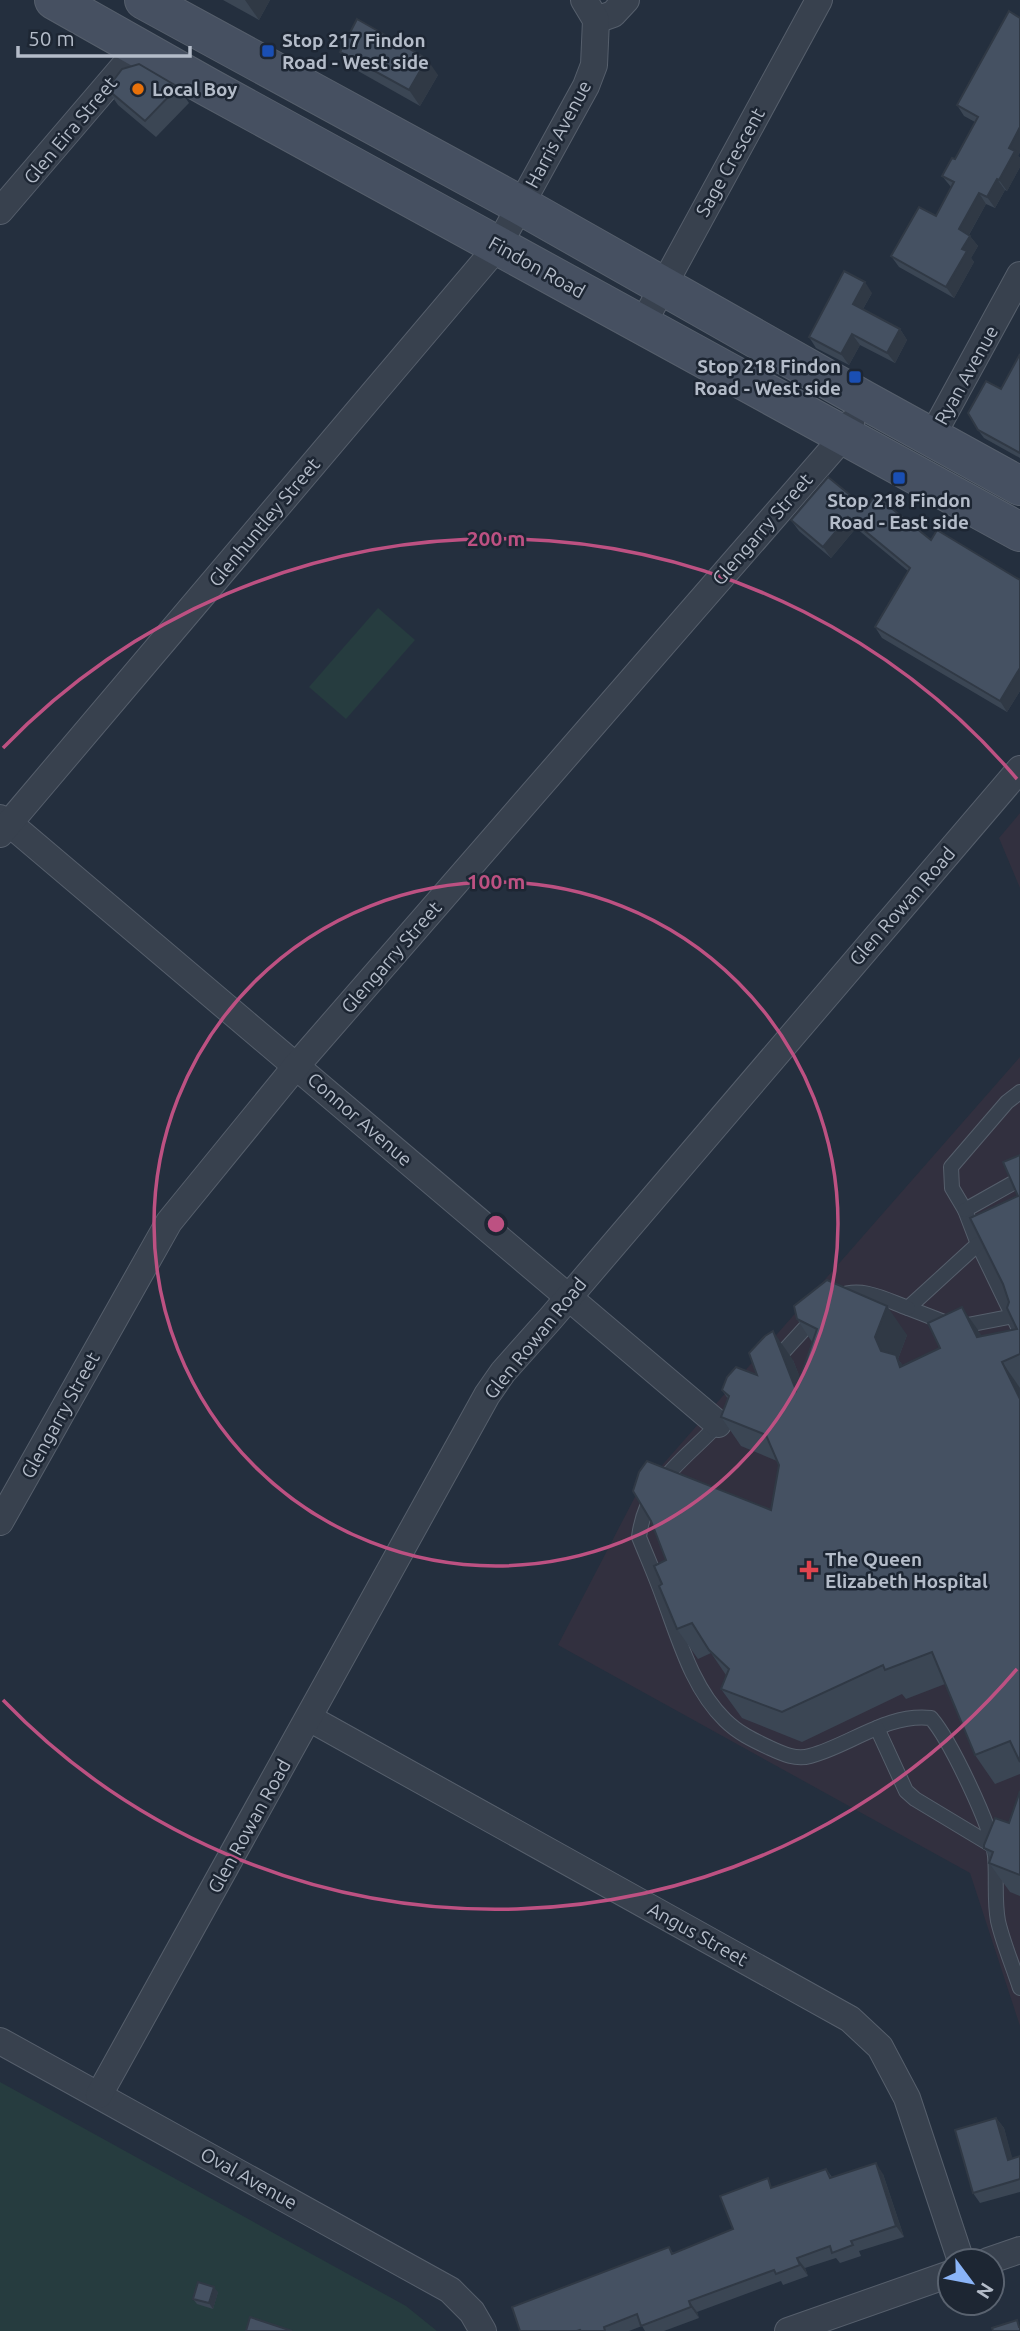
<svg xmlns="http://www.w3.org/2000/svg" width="1020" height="2331" font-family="Ubuntu,sans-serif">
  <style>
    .medical { fill: #32303f }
    .green { fill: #263c3f }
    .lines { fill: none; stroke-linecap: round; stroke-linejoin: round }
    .lane-casing { stroke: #565f6c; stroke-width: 16 }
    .street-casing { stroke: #565f6c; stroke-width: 28 }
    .secondary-casing { stroke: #565f6c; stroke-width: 40 }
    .lane { stroke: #38414e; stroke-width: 14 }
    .street { stroke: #38414e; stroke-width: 26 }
    .secondary { stroke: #465061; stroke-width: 38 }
    .wall { fill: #3b4654 }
    .shaded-wall { fill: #303945 }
    .building { fill: #455162; stroke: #303945; stroke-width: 2 }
    .ring { fill: none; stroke: #bd5182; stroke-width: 3.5 }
    .transit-dot { fill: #1a4fb4; stroke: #1d2633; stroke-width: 2.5 }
    .food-dot { fill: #e8710a; stroke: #1d2633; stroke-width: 2.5 }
    .health-dot { fill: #e0444e; stroke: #1d2633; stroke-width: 2.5 }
    .labels { text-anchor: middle; stroke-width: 5; stroke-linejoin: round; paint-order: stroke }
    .poi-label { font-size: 19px; font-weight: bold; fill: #b4bcc9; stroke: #1d2633; text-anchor: start }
    .street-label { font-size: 19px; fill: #b4bcc9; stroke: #1d2633 }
    .centre { fill: #bd5182; stroke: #1d2633; stroke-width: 3.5 }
    .ring-label { font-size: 21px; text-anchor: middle; font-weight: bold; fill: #bd5182; stroke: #1d2633; stroke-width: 5; stroke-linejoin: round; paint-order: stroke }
  </style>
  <rect width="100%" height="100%" fill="#242f3e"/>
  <g class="medical">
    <path d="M1020,813V888L999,838Z"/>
    <path d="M1020,1057V2026L970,1873L558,1645L636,1495Z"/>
  </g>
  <g class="green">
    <path d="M378,608L415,640L346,719L309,687Z"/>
    <path d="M0,2082L406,2306L437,2331H0Z"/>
  </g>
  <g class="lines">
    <g class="lane-casing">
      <g id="lane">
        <path d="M1020,1092L1007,1102L951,1167L952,1188L965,1210L978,1244L1020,1331"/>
        <path d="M965,1210L1020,1179"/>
        <path d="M978,1244L908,1308L957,1327L1014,1316"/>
        <path d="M839,1296C862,1286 886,1300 908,1308"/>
        <path d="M773,1363L816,1316"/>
        <path d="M722,1420C687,1459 646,1480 639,1537C647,1557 656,1577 663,1597C679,1639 692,1688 725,1720C738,1733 753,1740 770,1748C783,1754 796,1760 810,1756C851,1745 887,1713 931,1718C950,1740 992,1827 995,1856C997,1877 994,1900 998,1921C1003,1943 1013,1966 1020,1988"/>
        <path d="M877,1728L906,1791L915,1799L993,1846"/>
      </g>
    </g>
    <g class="street-casing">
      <g id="street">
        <path d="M596,20L613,14L626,0"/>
        <path d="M0,211L130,59L138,47"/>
        <path d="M642,325L819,0"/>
        <path d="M931,438L1020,275"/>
        <path d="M0,818L9,823L718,1424"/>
        <path d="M0,834L498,246L586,86L594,65L596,20L584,0"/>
        <path d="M0,1522L169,1222L297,1065L844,436L851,423"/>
        <path d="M309,1718L850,2019L880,2047L907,2098L961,2261"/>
        <path d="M0,2041L450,2290L472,2312L483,2331"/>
        <path d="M99,2095L487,1395L503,1372L551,1318L1020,769"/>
        <path d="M988,2261L1020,2250"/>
        <path d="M788,2331L950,2274"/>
      </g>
    </g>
    <g class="secondary-casing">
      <g id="secondary">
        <path d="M54,0L208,87L1020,532"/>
        <path d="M144,0L520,205L864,400L1020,486"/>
      </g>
    </g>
    <use href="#lane" class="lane"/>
    <use href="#street" class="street"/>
    <use href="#secondary" class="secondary"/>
  </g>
  <g class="wall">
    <path d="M223,0H270L259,20Z"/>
    <path d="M1020,18V152L1018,156L1020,158V167L1007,191L1005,190L995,208L986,204L969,235L978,246L971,258L974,262L954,298L899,267L891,256L936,216L951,187L942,176L955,159L975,122L964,116L957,105Z"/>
    <path d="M340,52L438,75L420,106L351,67Z"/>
    <path d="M178,87L189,103L156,137L118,105L107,89Z"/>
    <path d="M872,293L863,309L900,329L907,340L895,363L860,345L849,365L816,348L809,337Z"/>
    <path d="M1020,354V458L984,438L978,430Z"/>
    <path d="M866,508L931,540L1020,580V691L1007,712L882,638L875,627L908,571L856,528L831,558L799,531L791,520Z"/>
    <path d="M1020,1155V1774L995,1784L975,1755L945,1684L906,1699L902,1694L802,1742L742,1718L721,1689L726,1675L711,1653L698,1659L677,1629L662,1584L771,1510L779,1465L777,1461L741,1446L721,1417L728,1399L722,1390L793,1360L800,1378L812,1342L797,1319L907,1335L898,1359L903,1366L983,1336L1017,1329L1009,1302L1018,1196Z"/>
    <path d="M1020,1791V1896L1010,1892L989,1863L991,1858L984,1848L1009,1823Z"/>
    <path d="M996,2118L1004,2128L1012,2159L1020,2156V2192L980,2203L973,2193Z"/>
    <path d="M826,2169L832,2177L883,2174L904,2237L859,2251L861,2256L840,2263L836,2258L805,2268L808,2276L783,2285L781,2281L697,2312L699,2318L664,2331H645L642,2326L629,2331H520L669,2247L673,2253L733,2229L774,2187Z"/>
    <path d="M218,2292L213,2309L197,2304L193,2299Z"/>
  </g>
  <g class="shaded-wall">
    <path d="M245,0H270L259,20Z"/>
    <path d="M427,59L438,75L420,106L409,90Z"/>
    <path d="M1020,127V152L1018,156L1020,158V167L1007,191L999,180L1009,148Z"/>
    <path d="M997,179L1005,190L995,208L987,197Z"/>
    <path d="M979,193L986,204L966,240L959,229Z"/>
    <path d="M970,236L978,246L971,258L974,262L954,298L946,287L962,249Z"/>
    <path d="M865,282L872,293L860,314L853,304Z"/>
    <path d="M900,329L907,340L895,363L887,353Z"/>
    <path d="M852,334L860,345L849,365L841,354Z"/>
    <path d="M848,517L856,528L831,558L823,547Z"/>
    <path d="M1020,668V691L1007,712L1000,701Z"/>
    <path d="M887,1306L907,1335L898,1359L916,1384L900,1367L881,1351L875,1337Z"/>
    <path d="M962,1307L982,1336L977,1337Z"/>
    <path d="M773,1331L793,1360L816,1419L796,1390Z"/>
    <path d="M1002,1362L1020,1388V1399Z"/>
    <path d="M996,2118L1004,2128L1016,2171L1008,2160Z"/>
    <path d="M876,2163L883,2174L904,2237L896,2226Z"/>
    <path d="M797,2258L805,2268L808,2276L800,2265Z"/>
    <path d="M214,2287L218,2292L213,2309L209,2303Z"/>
    <path d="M689,2301L697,2312L699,2318L691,2307Z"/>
  </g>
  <g class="building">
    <path d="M1009,11L1020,18V127L1009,148L1015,151L999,180L997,179L987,197L979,193L959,229L970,236L962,249L967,251L946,287L891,256L919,207L936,216L954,182L942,176L952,158L955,159L978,117L957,105Z"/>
    <path d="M357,19L427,59L409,90L340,52Z"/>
    <path d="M139,64L178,87L145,121L107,89L122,69Z"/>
    <path d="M844,271L865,282L853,304L900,329L887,353L852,334L841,354L809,337Z"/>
    <path d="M1020,354V453L978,430L968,413L986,381L1001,389Z"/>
    <path d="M828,477L866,508L875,495L931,540L937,530L1020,580V668L1000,701L875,627L910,568L848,517L823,547L791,520Z"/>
    <path d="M1020,1155V1354L1002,1362L1020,1399V1762L1010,1741L975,1755L932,1652L885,1670L883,1665L782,1712L721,1689L729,1669L709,1650L692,1623L677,1629L659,1586L662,1584L654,1566L666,1560L651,1521L633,1491L639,1472L647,1461L771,1510L779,1465L766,1435L721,1417L729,1396L722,1390L727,1377L736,1367L757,1375L749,1353L765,1336L773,1331L796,1390L817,1329L797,1319L794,1306L827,1280L887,1306L875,1337L881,1351L896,1355L900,1367L940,1348L928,1323L962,1307L977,1337L1017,1329L1007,1308L1009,1302L1003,1284L970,1218L1018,1196L1003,1162Z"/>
    <path d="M1020,1791V1875L989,1863L993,1852L984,1848V1845L995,1818L1009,1823Z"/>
    <path d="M996,2118L1008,2160L1020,2156V2179L973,2193L955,2130Z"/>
    <path d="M876,2163L896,2226L851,2241L853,2245L832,2253L830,2246L797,2258L800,2265L776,2274L774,2270L689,2301L691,2307L641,2326L637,2314L604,2327L605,2331H581L580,2330L577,2331H520L512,2307L669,2247L672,2254L733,2229L720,2196L768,2178L771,2188L826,2169L830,2178Z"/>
    <path d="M198,2282L214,2287L209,2303L193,2299Z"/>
    <path d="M250,2317L292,2331H246Z"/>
    <path d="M1017,2320L1019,2327H1020V2331H993L992,2328Z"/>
  </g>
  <g class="ring">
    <circle cx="496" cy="1224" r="342"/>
    <path d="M1017 1669A685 685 0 0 1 3 1700M3 748A685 685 0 0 1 1017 779"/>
  </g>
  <g class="transit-dot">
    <rect x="261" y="44" width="14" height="14" rx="3.5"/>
    <rect x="848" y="370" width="14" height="14" rx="3.5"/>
    <rect x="892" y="471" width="14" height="14" rx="3.5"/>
  </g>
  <circle class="food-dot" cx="138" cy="89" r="7"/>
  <path class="health-dot" d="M805.5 1559.5h7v7h7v7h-7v7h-7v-7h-7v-7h7z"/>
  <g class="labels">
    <g class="poi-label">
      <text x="282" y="47">Stop 217 Findon<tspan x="282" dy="22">Road - West side</tspan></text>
      <text x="152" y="96">Local Boy</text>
      <text x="841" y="373" text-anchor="end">Stop 218 Findon<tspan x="841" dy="22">Road - West side</tspan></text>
      <text x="899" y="507" text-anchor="middle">Stop 218 Findon<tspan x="899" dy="22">Road - East side</tspan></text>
      <text x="825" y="1566">The Queen<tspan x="825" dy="22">Elizabeth Hospital</tspan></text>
    </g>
    <g class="street-label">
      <text transform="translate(70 130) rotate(-50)" y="7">Glen Eira Street</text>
      <text transform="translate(558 134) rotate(-62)" y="7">Harris Avenue</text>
      <text transform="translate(730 162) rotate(-61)" y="7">Sage Crescent</text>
      <text transform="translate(537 267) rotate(29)" y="7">Findon Road</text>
      <text transform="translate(966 375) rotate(-61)" y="7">Ryan Avenue</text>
      <text transform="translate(264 522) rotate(-50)" y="7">Glenhuntley Street</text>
      <text transform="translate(762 529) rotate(-49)" y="7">Glengarry Street</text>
      <text transform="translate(902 906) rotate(-49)" y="7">Glen Rowan Road</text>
      <text transform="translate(391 957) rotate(-49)" y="7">Glengarry Street</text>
      <text transform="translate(360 1119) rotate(41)" y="7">Connor Avenue</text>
      <text transform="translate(535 1338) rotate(-51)" y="7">Glen Rowan Road</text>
      <text transform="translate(60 1415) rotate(-61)" y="7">Glengarry Street</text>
      <text transform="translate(249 1826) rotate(-61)" y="7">Glen Rowan Road</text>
      <text transform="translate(698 1934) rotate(29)" y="7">Angus Street</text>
      <text transform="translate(249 2178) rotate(29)" y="7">Oval Avenue</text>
    </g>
  </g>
  <circle cx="496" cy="1224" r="10" class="centre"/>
  <g class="ring-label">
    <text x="496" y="546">200 m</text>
    <text x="496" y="889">100 m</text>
  </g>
  <g transform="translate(971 2282) rotate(122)"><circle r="33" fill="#1d2633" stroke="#59626f" stroke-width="2"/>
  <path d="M0-5L12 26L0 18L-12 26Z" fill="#8ab4f8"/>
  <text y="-10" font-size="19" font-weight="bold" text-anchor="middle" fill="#b4bcc9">N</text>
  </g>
  <path d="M18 46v10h172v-10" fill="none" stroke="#b4bcc9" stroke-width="3.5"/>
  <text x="28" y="46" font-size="21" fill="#b4bcc9" stroke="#1d2633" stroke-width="5" paint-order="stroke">50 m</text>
</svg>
